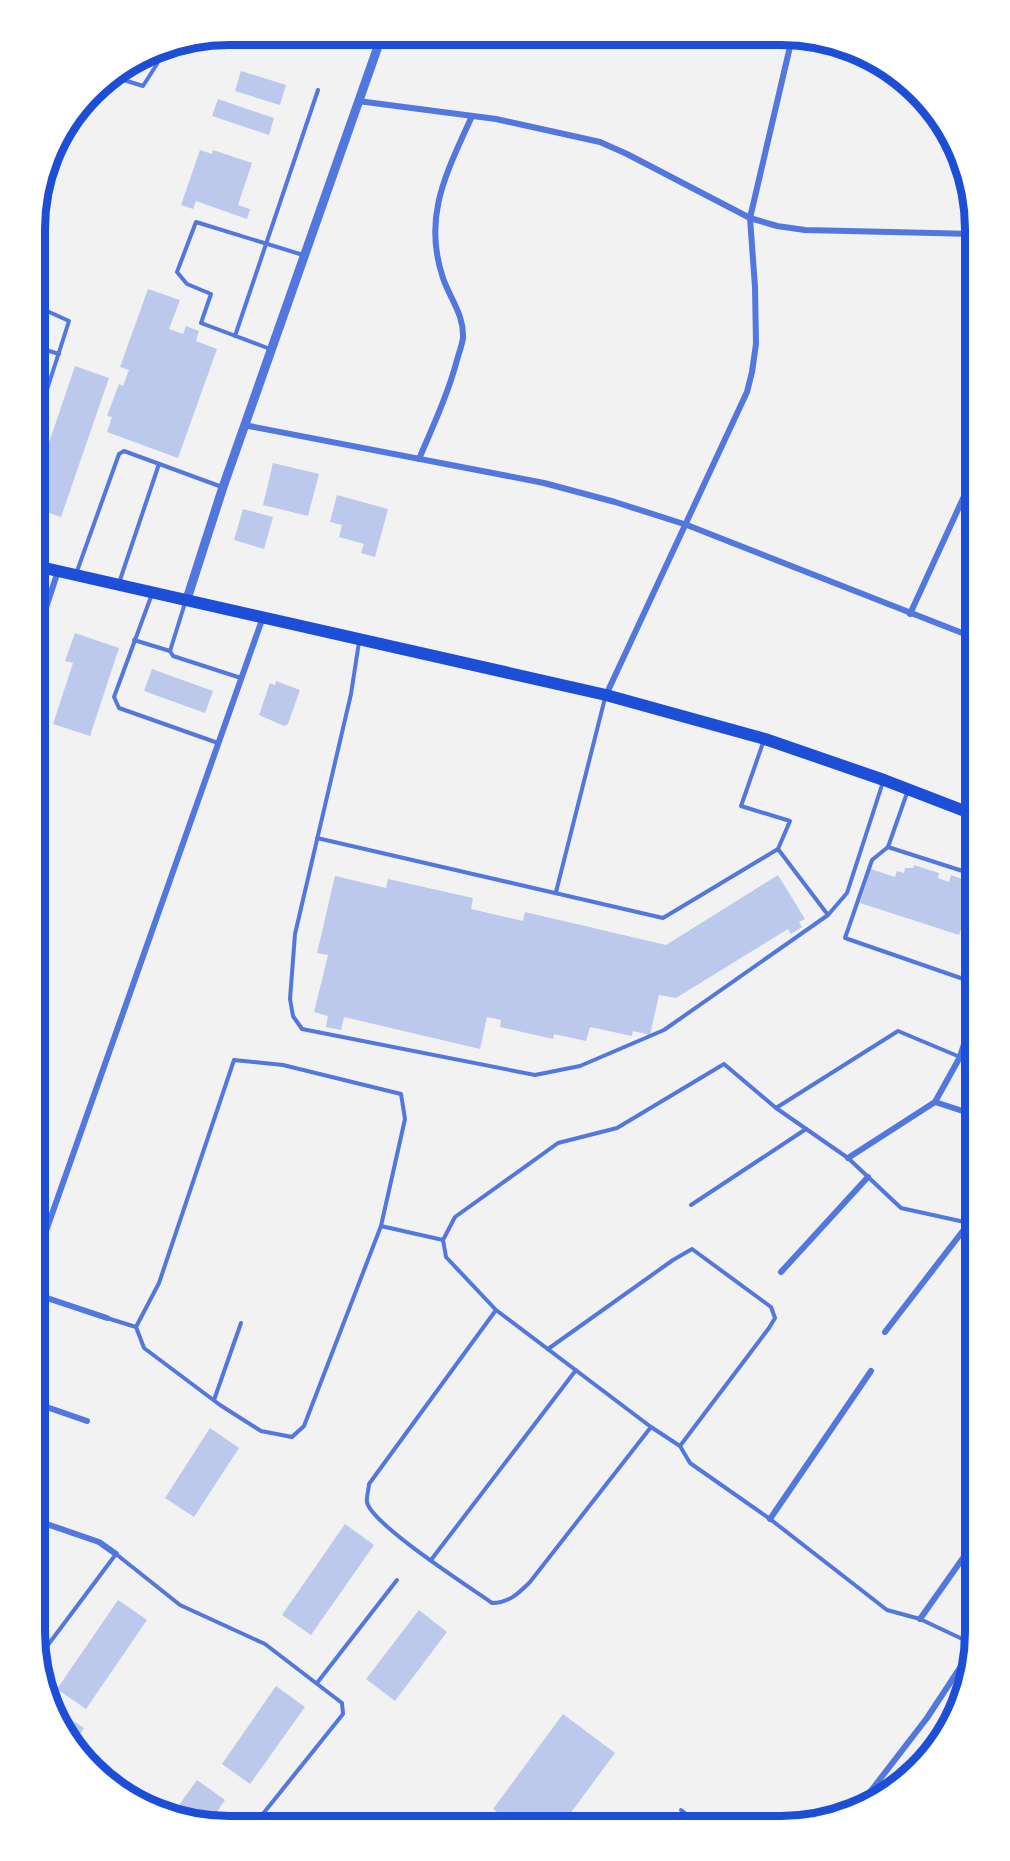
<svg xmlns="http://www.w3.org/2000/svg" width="1010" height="1861" font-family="'Public Sans',sans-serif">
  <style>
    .building { fill: #bdc9ec }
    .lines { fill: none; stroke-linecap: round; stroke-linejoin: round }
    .service { stroke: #5277de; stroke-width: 4 }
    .minor { stroke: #5277de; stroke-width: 6 }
    .tertiary { stroke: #5277de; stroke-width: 9 }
    .primary { stroke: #1d4ed8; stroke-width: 12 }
    .rim { fill: none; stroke: #1d4ed8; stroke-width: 8 }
  </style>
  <rect width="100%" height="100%" fill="#f2f2f2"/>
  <g class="building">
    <path d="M241,71L286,85L280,105L235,91Z"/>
    <path d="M218,99L274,118L269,135L212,116Z"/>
    <path d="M200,150L212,154L213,150L252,163L238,205L250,209L247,219L196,201L193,209L181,205Z"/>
    <path d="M148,289L180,300L169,329L183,334L186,326L199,331L196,341L217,349L178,458L107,432L112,417L107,416L119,384L123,386L129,370L120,367Z"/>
    <path d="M75,366L109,378L61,517L36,508V481Z"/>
    <path d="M273,463L319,474L308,516L263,505Z"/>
    <path d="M337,495L388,509L375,557L361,553L364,544L339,537L342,525L330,522Z"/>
    <path d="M243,509L273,517L264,549L234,540Z"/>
    <path d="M75,633L119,648L90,736L53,724L73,663L65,661Z"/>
    <path d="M152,669L213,691L205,713L144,691Z"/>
    <path d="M276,681L300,690L288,724L284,726L259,715L270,683L275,685Z"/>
    <path d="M914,865L939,873L938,878L949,882L951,875L973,883L975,898L972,897L959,935L860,903L871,869L895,877L897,871L904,873L905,868H913Z"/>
    <path d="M778,875L805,919L799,922L802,927L791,934L788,929L676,998L659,995L650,1035L633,1031L632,1036L590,1027L586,1041L554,1034L553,1039L500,1027L501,1020L487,1017L480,1049L344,1017L341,1030L326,1027L328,1016L314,1012L328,955L317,953L335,876L386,888L388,879L473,898L471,909L523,921L525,912L666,945Z"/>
    <path d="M210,1428L239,1448L194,1517L165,1498Z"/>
    <path d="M345,1524L374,1545L311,1635L282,1615Z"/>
    <path d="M118,1600L147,1620L86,1709L57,1689Z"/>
    <path d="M419,1610L447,1632L395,1701L366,1679Z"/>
    <path d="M276,1686L305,1707L250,1784L222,1764Z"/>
    <path d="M55,1709L84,1728L72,1746L54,1711Z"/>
    <path d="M563,1714L615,1753L561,1826H503L507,1819L493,1809Z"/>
    <path d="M197,1780L225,1800L208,1825H203L174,1812Z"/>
  </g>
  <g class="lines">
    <g class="service">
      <path d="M111,76L143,86L157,64L162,48"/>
      <path d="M235,336L318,90"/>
      <path d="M36,347L59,354"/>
      <path d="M270,349L201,323L211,294L187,284L177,272L196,222L303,255"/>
      <path d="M36,424L69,321L36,306"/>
      <path d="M76,574L119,454L124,451L222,487"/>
      <path d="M119,583L159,464"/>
      <path d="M152,594L114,697L119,708L218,743"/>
      <path d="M185,603L170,651L173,656L241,678"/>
      <path d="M134,640L170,651"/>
      <path d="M359,642L351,694L295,934L290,999L293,1016L302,1029L535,1075L580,1066L664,1030L828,915L847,893L883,782"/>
      <path d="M907,793L888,847L975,875"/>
      <path d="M317,838L663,918L778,849L790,821L741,806L764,740"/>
      <path d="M888,847L872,860L845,938L975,983"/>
      <path d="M778,849L828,915"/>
      <path d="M556,892L605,698"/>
      <path d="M960,1057L898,1031L776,1108L724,1064L617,1128L558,1143L455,1217L443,1240L446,1257L496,1310L369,1484C369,1489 366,1497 367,1502C371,1524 471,1588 492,1603C509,1603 519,1593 530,1582L651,1427L680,1446L690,1463L770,1519L887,1610L920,1619L975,1645"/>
      <path d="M776,1108L848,1158L901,1208L969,1223L975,1227"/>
      <path d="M691,1205L806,1129"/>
      <path d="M381,1226L443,1240"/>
      <path d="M496,1310L651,1427"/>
      <path d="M107,1318L136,1327L159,1283L234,1060L283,1065L401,1094L405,1119L381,1226L304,1426L292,1437L261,1431L220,1405L144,1348L136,1327"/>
      <path d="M548,1349L673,1260L692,1249L771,1307L775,1318L769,1328L680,1446"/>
      <path d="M214,1400L241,1323"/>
      <path d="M431,1560L576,1370"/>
      <path d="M39,1657L116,1554L180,1605L265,1644L342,1703L343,1714L254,1825"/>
      <path d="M317,1683L397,1580"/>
      <path d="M681,1810L701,1826"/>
    </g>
    <g class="minor">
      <path d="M358,101L496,119L600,142L627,154L750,218L777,226L805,230L975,234"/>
      <path d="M244,425L544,483L615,502L687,525L975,638"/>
      <path d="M419,459C433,426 448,394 457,360C459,353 462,345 463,338C464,314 450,299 443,278C422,216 447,172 472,116"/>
      <path d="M910,614L966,492L975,459"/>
      <path d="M36,638L58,571"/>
      <path d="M606,695L747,392L752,372L756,344L755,287L750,218L792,38"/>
      <path d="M975,1115L935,1102L960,1057L975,1009"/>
      <path d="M848,1158L935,1102"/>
      <path d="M35,1262L263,617"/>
      <path d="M781,1272L868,1177"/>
      <path d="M35,1294L107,1318"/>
      <path d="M885,1332L969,1223L975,1204"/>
      <path d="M35,1403L87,1421"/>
      <path d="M770,1519L871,1371"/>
      <path d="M35,1520L99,1542L116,1554"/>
      <path d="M920,1619L975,1541"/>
      <path d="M857,1809L927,1718L975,1645"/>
    </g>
    <path class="tertiary" d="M187,599L223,487L382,35"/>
    <path class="primary" d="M36,566L606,695L765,739L884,780L975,815"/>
  </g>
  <path d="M0 0H1010V1861H0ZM229 45H781A184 184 0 0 1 965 229V1632A184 184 0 0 1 781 1816H229A184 184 0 0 1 45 1632V229A184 184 0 0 1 229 45Z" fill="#fff" fill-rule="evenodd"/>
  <path class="rim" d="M229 45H781A184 184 0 0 1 965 229V1632A184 184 0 0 1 781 1816H229A184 184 0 0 1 45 1632V229A184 184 0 0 1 229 45Z"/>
</svg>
